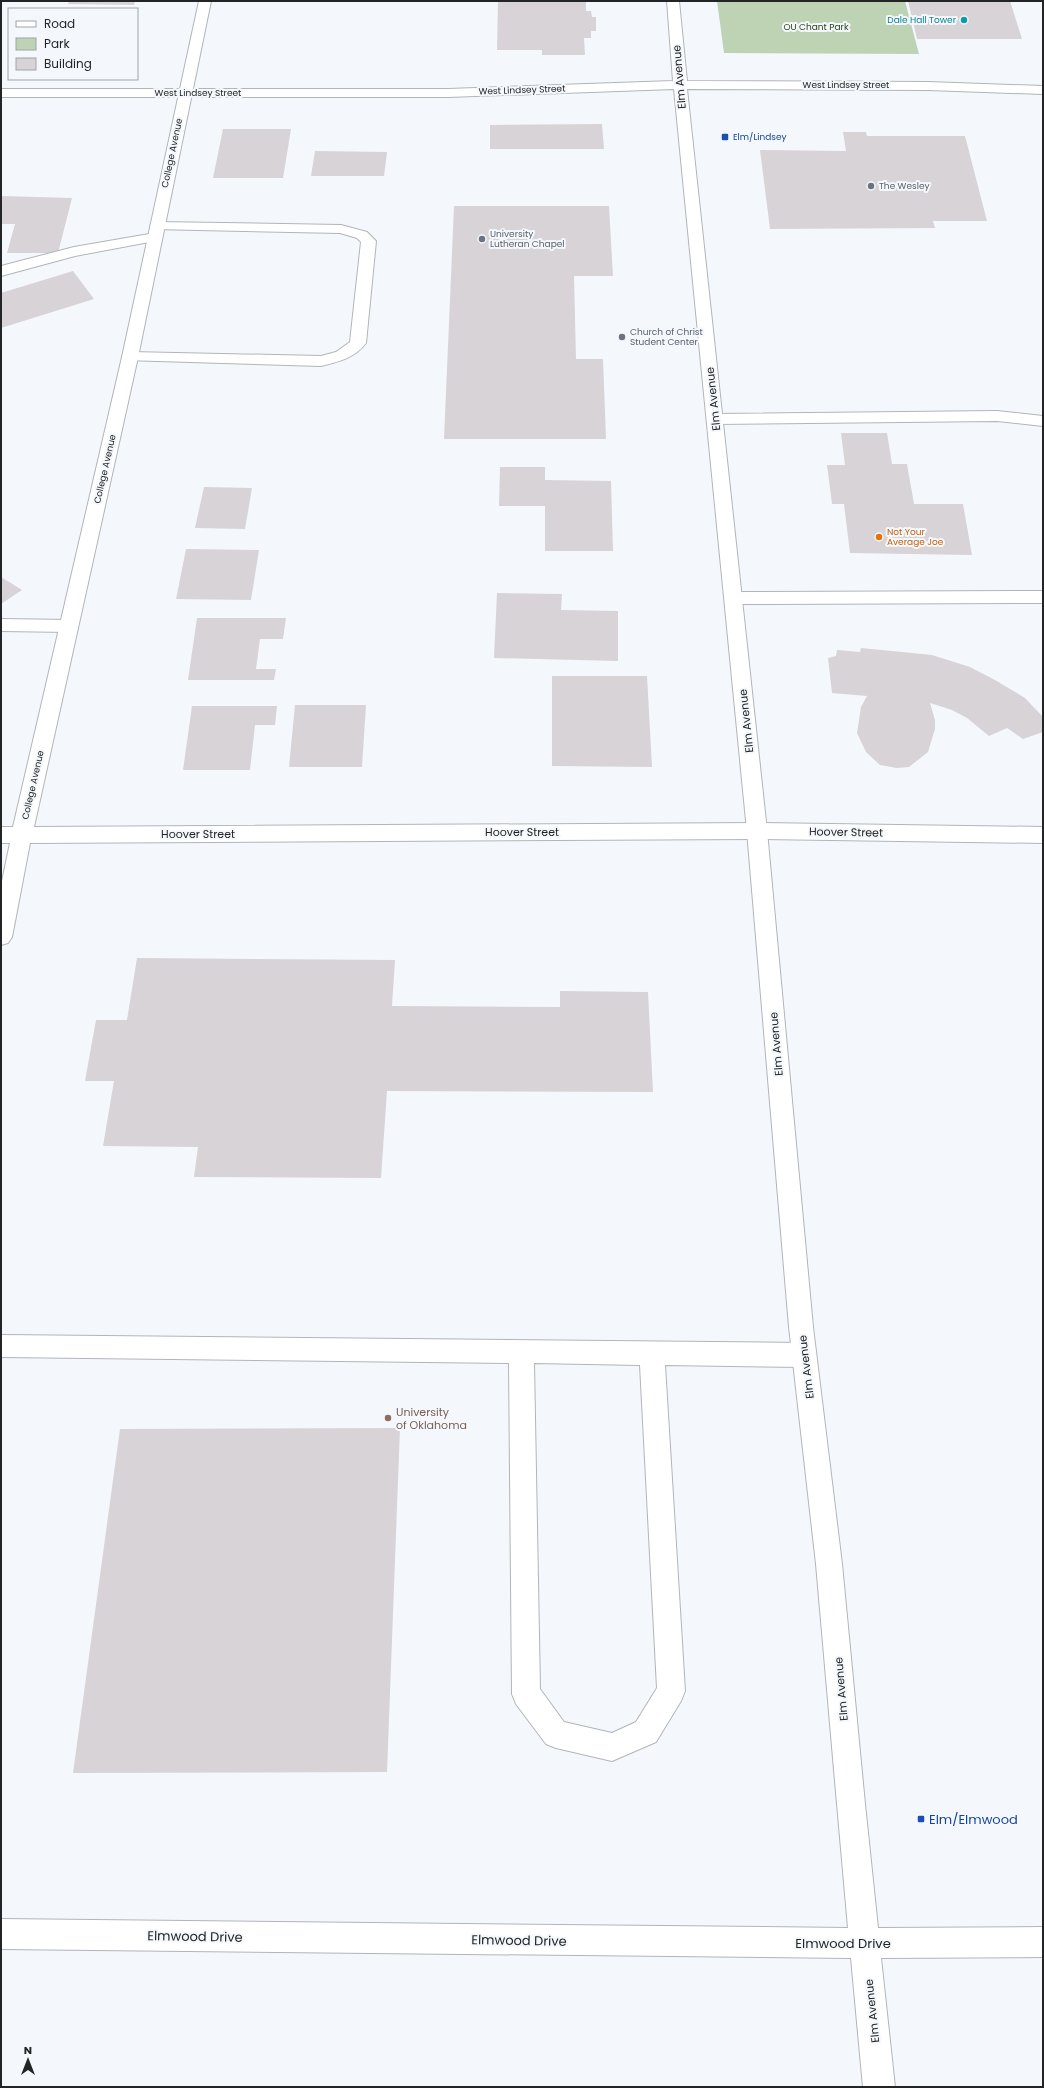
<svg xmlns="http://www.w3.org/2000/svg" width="1044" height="2088" font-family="Poppins,sans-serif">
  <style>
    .green { fill: #bed3b4 }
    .building { fill: #d7d3d7 }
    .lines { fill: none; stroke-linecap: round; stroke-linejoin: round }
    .service-casing { stroke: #b1b5b9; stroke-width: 2 }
    .minor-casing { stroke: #b1b5b9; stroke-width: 2 }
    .tertiary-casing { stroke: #b1b5b9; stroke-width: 2 }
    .service { fill: #fff; fill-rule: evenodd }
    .minor { fill: #fff; fill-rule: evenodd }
    .tertiary { fill: #fff; fill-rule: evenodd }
    .culture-dot { fill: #0f9aa8; stroke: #f4f8fc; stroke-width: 1.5 }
    .transit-dot { fill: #1a4fb4; stroke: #f4f8fc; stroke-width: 1.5 }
    .worship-dot { fill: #6b7280; stroke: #f4f8fc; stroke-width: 1.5 }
    .food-dot { fill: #e8710a; stroke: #f4f8fc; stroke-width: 1.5 }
    .education-dot { fill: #8d6e63; stroke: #f4f8fc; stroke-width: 1.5 }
    .labels { text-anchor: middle; stroke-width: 4; stroke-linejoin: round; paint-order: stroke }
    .far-culture-label { font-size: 9px; fill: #0d838f; stroke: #f4f8fc; text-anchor: end }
    .far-park-label { font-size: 9px; fill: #274416; stroke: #f4f8fc }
    .far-street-label { font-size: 9px; fill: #232425; stroke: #f4f8fc }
    .far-transit-label { font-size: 9px; fill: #164399; stroke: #f4f8fc; text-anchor: start }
    .far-worship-label { font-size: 9px; fill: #5b616d; stroke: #f4f8fc; text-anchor: start }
    .far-food-label { font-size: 9px; fill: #c56008; stroke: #f4f8fc; text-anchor: start }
    .street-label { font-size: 11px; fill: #232425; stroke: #f4f8fc }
    .education-label { font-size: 11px; fill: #785e54; stroke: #f4f8fc; text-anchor: start }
    .near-transit-label { font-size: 13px; fill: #164399; stroke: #f4f8fc; text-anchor: start }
    .near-street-label { font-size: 13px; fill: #232425; stroke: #f4f8fc }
  </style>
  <rect width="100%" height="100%" fill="#f4f8fc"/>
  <path class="green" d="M717,1H905L919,54L724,53Z"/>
  <g class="building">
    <path d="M69,1H135L134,5L68,4Z"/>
    <path d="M498,1H586V11H591L592,17H596V31H591V38H584L585,55H542V50H497Z"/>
    <path d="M908,1H1010L1022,39H917Z"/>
    <path d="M602,124L604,149H490V125Z"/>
    <path d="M223,129H291L283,178H213Z"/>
    <path d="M843,132H866L867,136H965L987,221H933L935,228L770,229L760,150L846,151Z"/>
    <path d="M315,151L387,152L384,176H311Z"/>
    <path d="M1,196L72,198L58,253H7L15,224H1Z"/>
    <path d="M454,206H609L613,276H574L576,359H603L606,439H444Z"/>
    <path d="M73,271L94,299L1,328V293Z"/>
    <path d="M841,433H887L892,464H907L914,504H963L972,555L850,553L844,504H832L827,465H845Z"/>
    <path d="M500,467H545V480L611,481L613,551H545V506H499Z"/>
    <path d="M204,487L252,488L245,529L195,528Z"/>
    <path d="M186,549L259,550L251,600L176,599Z"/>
    <path d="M1,577L22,590L1,604Z"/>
    <path d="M497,593L562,594L561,610L618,611V661L494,658Z"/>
    <path d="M197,618H286L283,639H260L256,669H276L274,680H188Z"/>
    <path d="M861,648L932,655L970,667L995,680L1025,698L1043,717V732L1023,739L1007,728L989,736L967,718L952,710L930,703L935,720V729L928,752L909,767L897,768L880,765L866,752L857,733L861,707L867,696L832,693L828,658L836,656L837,650L860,652Z"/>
    <path d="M552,676H647L652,767L552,766Z"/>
    <path d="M295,705H366L362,767H289Z"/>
    <path d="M192,706H277L275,725H255L250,770H183Z"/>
    <path d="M137,958L395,960L392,1006L560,1007V991L648,992L653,1092L387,1091L381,1178L194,1177L198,1147L103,1146L114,1081H85L96,1020H127Z"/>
    <path d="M400,1428L387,1772L73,1773L120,1429Z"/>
  </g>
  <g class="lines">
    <g class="service-casing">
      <g id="service">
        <path d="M157,222L341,225L367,232L376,241L366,343C355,358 338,362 321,366L124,360L122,357L124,354L130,352L321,356L336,352L350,342L361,242L357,238L340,233L152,229L150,226L152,223Z"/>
        <path d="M155,233L160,234L162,237L160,240L75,256L1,276V266L74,247Z"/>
        <path d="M997,411L1043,416V426L997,421L715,424L709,423L707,419L709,415L715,414Z"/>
        <path d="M1043,591V603L734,604L728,602L725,598L728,594L734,592Z"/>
        <path d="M1,619L69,620L75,622L78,626L75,630L69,632L1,631Z"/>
        <path d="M1,1335L804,1343L813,1347L816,1355L813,1363L804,1367L665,1365L685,1691L681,1701L656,1742L612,1761L556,1748L546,1744L516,1704L512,1694L509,1363L1,1357ZM534,1363L640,1365L657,1688L636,1722L612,1733L564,1722L540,1689Z"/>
      </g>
    </g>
    <g class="minor-casing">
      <g id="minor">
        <path d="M199,1H211L138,357L34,827L757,823L1043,827V843L757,839L30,843L12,937L8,943L1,945V886L10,843H1V827H13L122,357Z"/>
        <path d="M851,1790L861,1794L865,1804L878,1928L1043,1927V1957L881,1958L895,2087H863L851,1958L1,1949V1919L848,1928L837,1804L841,1794Z"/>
      </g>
    </g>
    <g class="tertiary-casing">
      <path id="tertiary" d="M667,1H679L687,81L928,82L1043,86V94L928,90L687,89L767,831L813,1327L842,1564L865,1804L861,1814L851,1818L841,1814L837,1804L816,1564L789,1327L747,831L674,89L448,97H1V89H448L673,81Z"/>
    </g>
    <use href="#service" class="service"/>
    <use href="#minor" class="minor"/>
    <use href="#tertiary" class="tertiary"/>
  </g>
  <circle class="culture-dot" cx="964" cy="20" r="4"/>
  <g class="transit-dot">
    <rect x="721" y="133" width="8" height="8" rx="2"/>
    <rect x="917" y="1815" width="8" height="8" rx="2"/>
  </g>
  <g class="worship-dot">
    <circle cx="871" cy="186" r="4"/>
    <circle cx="482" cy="239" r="4"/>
    <circle cx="622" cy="337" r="4"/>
  </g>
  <circle class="food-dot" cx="879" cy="537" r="4"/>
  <circle class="education-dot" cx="388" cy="1418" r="4"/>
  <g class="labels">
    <g class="far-culture-label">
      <text x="956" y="23">Dale Hall Tower</text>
    </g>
    <g class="far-park-label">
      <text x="816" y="30">OU Chant Park</text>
    </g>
    <g class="far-street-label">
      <text x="846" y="88">West Lindsey Street</text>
      <text transform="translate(522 90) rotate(-2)" y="3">West Lindsey Street</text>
      <text x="198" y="96">West Lindsey Street</text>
      <text transform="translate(172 153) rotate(-78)" y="3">College Avenue</text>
      <text transform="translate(105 469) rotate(-77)" y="3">College Avenue</text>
      <text transform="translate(33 785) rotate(-77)" y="3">College Avenue</text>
    </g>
    <g class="far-transit-label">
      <text x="733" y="140">Elm/Lindsey</text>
    </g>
    <g class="far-worship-label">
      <text x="879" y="189">The Wesley</text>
      <text x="490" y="237">University<tspan x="490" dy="10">Lutheran Chapel</tspan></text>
      <text x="630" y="335">Church of Christ<tspan x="630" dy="10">Student Center</tspan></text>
    </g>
    <g class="far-food-label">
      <text x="887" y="535">Not Your<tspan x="887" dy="10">Average Joe</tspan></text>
    </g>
    <g class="street-label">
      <text transform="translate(679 77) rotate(-95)" y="4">Elm Avenue</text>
      <text transform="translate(713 399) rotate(-96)" y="4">Elm Avenue</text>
      <text transform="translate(746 721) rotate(-96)" y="4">Elm Avenue</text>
      <text x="522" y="836">Hoover Street</text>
      <text transform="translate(846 832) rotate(1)" y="4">Hoover Street</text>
      <text x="198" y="838">Hoover Street</text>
      <text transform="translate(776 1044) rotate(-95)" y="4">Elm Avenue</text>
      <text transform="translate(806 1367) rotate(-97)" y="4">Elm Avenue</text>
      <text transform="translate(841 1689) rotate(-95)" y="4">Elm Avenue</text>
      <text transform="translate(872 2011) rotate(-96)" y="4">Elm Avenue</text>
    </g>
    <g class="education-label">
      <text x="396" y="1416">University<tspan x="396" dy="13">of Oklahoma</tspan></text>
    </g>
    <g class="near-transit-label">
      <text x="929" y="1824">Elm/Elmwood</text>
    </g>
    <g class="near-street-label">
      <text transform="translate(195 1936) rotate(1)" y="5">Elmwood Drive</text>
      <text transform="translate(519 1940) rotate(1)" y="5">Elmwood Drive</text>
      <text x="843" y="1948">Elmwood Drive</text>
    </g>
  </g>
  <rect width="1044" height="2088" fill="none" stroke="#232425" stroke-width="4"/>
  <rect x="8" y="8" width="130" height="72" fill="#f4f8fc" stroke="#a0a3a6"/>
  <rect x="16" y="21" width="20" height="6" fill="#ffffff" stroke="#a0a3a6"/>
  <text x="44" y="28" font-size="12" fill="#232425">Road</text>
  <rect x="16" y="38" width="20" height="12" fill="#bed3b4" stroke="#a0a3a6"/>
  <text x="44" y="48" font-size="12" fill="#232425">Park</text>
  <rect x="16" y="58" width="20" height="12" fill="#d7d3d7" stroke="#a0a3a6"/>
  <text x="44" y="68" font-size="12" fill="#232425">Building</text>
  <g transform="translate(28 2060)" stroke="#f4f8fc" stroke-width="3" paint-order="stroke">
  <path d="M0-3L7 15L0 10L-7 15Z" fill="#232425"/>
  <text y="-6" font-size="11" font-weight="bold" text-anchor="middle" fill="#232425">N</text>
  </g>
</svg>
